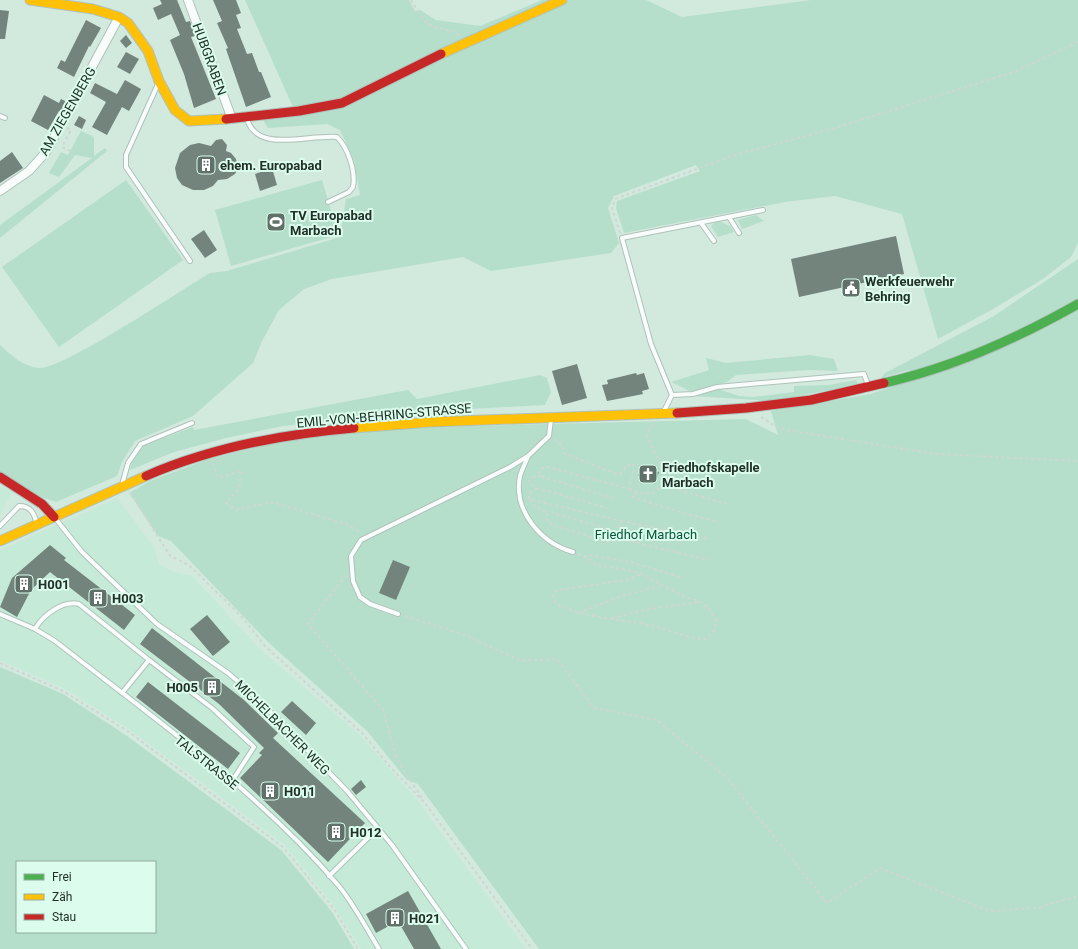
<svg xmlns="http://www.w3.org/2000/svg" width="1078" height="949" font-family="Roboto,sans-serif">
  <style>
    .built { fill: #c5ebd8 }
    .green { fill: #b5dfcb; fill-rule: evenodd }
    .building { fill: #73847d }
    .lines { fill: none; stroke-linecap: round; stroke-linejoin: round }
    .lane-casing { stroke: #b0c2ba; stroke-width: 6 }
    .street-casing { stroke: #b0c2ba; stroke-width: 10 }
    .fast-casing { stroke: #b0c2ba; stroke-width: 11 }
    .slow-casing { stroke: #b0c2ba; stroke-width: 11 }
    .jam-casing { stroke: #b0c2ba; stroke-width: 11 }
    .path { stroke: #cfd6d3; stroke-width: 2; stroke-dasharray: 3 3; stroke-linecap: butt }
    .lane { stroke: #f8fcfa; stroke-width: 4 }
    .street { stroke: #f8fcfa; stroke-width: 8 }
    .fast { stroke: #4caf50; stroke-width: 9 }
    .slow { stroke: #ffc107; stroke-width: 9 }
    .jam { stroke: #c62828; stroke-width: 9 }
    .labels { text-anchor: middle; stroke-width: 4; stroke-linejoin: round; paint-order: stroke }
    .street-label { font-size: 13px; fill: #213129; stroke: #dcfded }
    .poi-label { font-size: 13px; font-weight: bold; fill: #213129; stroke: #dcfded; text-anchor: start }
    .park-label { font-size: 13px; fill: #06563c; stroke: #dcfded }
  </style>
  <rect width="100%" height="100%" fill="#d2e9de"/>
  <g class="built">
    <path d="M0,485L12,492L0,515Z"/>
    <path d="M117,498L154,547L159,564L174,572L192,576L261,650L360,735L418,801L526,949H361L336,908L284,844L130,730L65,689L0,660V550Z"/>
  </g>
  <g class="green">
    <path d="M245,0H409L415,11L420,10L436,20L480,26L542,0H548L550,3L471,44L569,0H646L682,17L811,0H1078V243L1071,257L1043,279L993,309L938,339L902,214L835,196L785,202L624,233L616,208L617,201L700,171L696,165L614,196L608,208L619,243L611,253L491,271L463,257L332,279L304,289L279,310L262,341L253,363L193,416L135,441L122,462L117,476L56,502L42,497L0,472V345C12,356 22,366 39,368C62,370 181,290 210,273L227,271L340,237L346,199L360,195L354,160L340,130L327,124L268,128L263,120L297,116Z"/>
    <path d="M81,131L94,137V156L105,148L107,151L0,238V225L92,158L75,155L59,177L49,173L61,152L68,155Z"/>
    <path d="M126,180L183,260L59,347L2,267Z"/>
    <path d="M322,180L338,235L231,266L215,210Z"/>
    <path d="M756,215L764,221L742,229L738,220Z"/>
    <path d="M719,221L730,226L734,232L718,237L711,226L714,223Z"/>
    <path d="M1078,259V949H539L418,784L407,780L367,731L268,642L171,541L158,536L129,493L150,481L206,460L288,439L390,428L746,419L778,435L771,411L871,394L914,379L909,370L881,378L885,373L994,316Z"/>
    <path d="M810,355L834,359L838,371L808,370L736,375L727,382L692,392L671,382L709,370L706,358L726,363Z"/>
    <path d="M540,375L547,378L551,392L545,405L432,411L283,426L226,438L174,452L130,470L132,462L143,446L193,427L194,430L408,390L417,399Z"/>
    <path d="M856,380L858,385L770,401L694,396L718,389L739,396L753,397L794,392V386L829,385Z"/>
    <path d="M0,667L63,694L127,736L281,850L332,912L354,949H0ZM17,862H155V932H17Z"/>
  </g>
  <g class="building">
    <path d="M160,0H177L186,22L190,21L195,36L191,37L216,99L194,108L184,74L170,40L180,35L171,14L158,20L153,8L162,4Z"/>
    <path d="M213,0H236L241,13L236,15L241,28L237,29L247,54L252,53L259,72H261L271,97L246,107L226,49L228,48L217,23L222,21Z"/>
    <path d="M0,10L9,11L5,39H0Z"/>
    <path d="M86,20L101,28L90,47L89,46L74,77L57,68L61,60L65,62Z"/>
    <path d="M126,35L132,43L126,48L120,41Z"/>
    <path d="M126,52L139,59L130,74L117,67Z"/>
    <path d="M125,80L141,89L129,111L122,107L107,135L92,127L106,102L90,93L95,83L117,94Z"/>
    <path d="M44,95L59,103L61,99L67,102L61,112L59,111L48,130L31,121Z"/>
    <path d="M79,116L86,120L82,129L74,125Z"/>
    <path d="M222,139L227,145L226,151L231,153L236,159L238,168L235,174L227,179L218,180L213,186L204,190H193L182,185L177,178L175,168L180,153L190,145L199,143L211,146L216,140Z"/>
    <path d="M12,152L23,168L0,183V161Z"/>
    <path d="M272,168L277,185L260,191L255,174Z"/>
    <path d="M204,230L217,250L205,258L191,239Z"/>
    <path d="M896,236L904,274L799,297L791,259Z"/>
    <path d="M577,364L587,398L562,405L552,371Z"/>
    <path d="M636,373L637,375L644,373L649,389L642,391L643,394L633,396L607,401L602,385L608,384L607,380Z"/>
    <path d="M641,467L659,472L656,481L638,476Z"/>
    <path d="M50,545L66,558L64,560L135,615L124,630L50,572L31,590L17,617L0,607L12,578Z"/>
    <path d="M393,560L410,567L396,600L379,593Z"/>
    <path d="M207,615L230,642L213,656L190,629Z"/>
    <path d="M152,628L244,700L278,733L273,738L365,823L328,862L240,778L262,755L259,753L264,748L219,704L140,644Z"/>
    <path d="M148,682L240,753L228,769L136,697Z"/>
    <path d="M292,701L316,723L306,735L281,712Z"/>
    <path d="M361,780L366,787L356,795L351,789Z"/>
    <path d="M408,891L441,949H414L398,921L376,933L366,914Z"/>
  </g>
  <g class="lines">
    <g class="lane-casing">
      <g id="lane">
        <path d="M158,84L126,155V167L190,261"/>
        <path d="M0,116L5,118"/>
        <path d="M247,119C257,154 309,134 337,137C348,148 356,171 353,187L349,192L328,202"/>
        <path d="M729,217L739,233"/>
        <path d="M701,223L714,241"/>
        <path d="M672,395L693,394L717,387L864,374L868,385"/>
        <path d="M663,413L672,395L651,344L622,238L763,210"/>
        <path d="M528,456C526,462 522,469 520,476C513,511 541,543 573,552"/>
        <path d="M122,485L128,463L141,444L192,423"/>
        <path d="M55,518L82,552L157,624L228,673L257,698L348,792L392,845L466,949"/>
        <path d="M0,526L19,506C31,506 34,513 37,524"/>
        <path d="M0,614L35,629L55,641C152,717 257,790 338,885C354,904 366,928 379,949"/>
        <path d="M398,614L370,604L360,597L353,581L351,556L361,540L510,467L528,456L549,436L551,419"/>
        <path d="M35,629C43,615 63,600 79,604L149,660"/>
        <path d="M122,693L149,660L212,708L254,747L232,781"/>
        <path d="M329,876L378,828"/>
      </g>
    </g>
    <g class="street-casing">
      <g id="street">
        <path d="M188,0L232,119"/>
        <path d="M0,191L29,171L46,152L119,17"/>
      </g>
    </g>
    <g class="fast-casing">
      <path id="fast" d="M884,383C952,368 1018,338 1078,304"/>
    </g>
    <g class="slow-casing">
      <g id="slow">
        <path d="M30,0L93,9L119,17L128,23L148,51L159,81L175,110L189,121L226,119"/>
        <path d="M441,54L562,0"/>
        <path d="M354,428L431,422L677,413"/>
        <path d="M0,541L146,476"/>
      </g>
    </g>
    <g class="jam-casing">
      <g id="jam">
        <path d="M226,119L299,111L342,103L441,54"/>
        <path d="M677,413L746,408L811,400L884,383"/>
        <path d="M146,476C210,448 284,434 354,428"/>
        <path d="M0,477L42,504L54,517"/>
      </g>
    </g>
    <g class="path">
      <path d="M411,0C417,10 425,25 437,28C446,30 452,30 459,35"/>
      <path d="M67,128L71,130L62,147L71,151"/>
      <path d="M620,233L612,208L615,199L735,155L835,128L1017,71L1078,42"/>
      <path d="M761,417L780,429L936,454L1078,461"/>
      <path d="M653,425L646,434C652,450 662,463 667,480L665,485"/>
      <path d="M554,439L562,445L564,453L616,474H620L627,465L633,464L634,468L629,489L548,467H544L539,471L541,476L546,478L613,498"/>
      <path d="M213,463L218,478L242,471L239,489L226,503L236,510L271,502L346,524L361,533"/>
      <path d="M541,476L533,477L529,482L537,488L607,508"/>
      <path d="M537,488L529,494V499L621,521L617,532L622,534L620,539L709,560"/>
      <path d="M629,489L639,493L651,494L663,485L727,504"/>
      <path d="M131,493L170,556L189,565L242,617L265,646L363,734L391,768L425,803L532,949"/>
      <path d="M638,493L634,494L633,497L683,513L719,522"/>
      <path d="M531,500L530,501L532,505L548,513"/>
      <path d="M621,521L710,539"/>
      <path d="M617,532L551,512L546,515L547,521L552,525L608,542L620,539"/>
      <path d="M578,554L591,560L595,565L628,570L642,574L685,597L699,601L709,608L716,621L715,630L705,639C689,639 673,631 658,627C624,619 588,619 556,604L553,595L558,590L626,580L642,574"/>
      <path d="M584,557L588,555L631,562L683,578"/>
      <path d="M346,575L308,624L383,710L397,760L422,798"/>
      <path d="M578,613L622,596L663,585"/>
      <path d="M405,616L465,635L521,661L557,659L594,708L657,720L727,778L827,903L880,868L990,911L1037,908L1078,896"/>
      <path d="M612,618L650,609L698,602"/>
      <path d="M0,663L63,691L129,732L283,847L335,910L358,949"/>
    </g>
    <use href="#lane" class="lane"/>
    <use href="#street" class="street"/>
    <use href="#fast" class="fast"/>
    <use href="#slow" class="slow"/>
    <use href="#jam" class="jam"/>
  </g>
  <defs>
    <g id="building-square" transform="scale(1)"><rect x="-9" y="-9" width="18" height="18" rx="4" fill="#5f7168" stroke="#dcfded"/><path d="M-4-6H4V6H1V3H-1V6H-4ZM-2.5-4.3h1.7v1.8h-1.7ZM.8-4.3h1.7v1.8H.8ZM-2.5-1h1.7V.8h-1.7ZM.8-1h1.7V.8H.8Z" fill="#fff"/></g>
    <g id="stadium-square" transform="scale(1)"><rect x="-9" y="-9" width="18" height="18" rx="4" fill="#5f7168" stroke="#dcfded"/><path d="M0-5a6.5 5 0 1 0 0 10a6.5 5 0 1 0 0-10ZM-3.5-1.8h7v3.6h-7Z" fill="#fff"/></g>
    <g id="civic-square" transform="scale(1)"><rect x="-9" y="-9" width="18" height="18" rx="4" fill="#5f7168" stroke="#dcfded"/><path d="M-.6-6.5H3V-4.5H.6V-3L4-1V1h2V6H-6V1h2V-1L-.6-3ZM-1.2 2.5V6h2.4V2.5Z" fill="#fff"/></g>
    <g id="church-square" transform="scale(1)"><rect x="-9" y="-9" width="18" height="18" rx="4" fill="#5f7168" stroke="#dcfded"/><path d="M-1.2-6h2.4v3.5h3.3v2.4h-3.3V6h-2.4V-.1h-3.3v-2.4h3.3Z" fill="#fff"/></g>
  </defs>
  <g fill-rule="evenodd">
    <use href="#building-square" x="206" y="165"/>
    <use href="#stadium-square" x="276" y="222"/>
    <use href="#civic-square" x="851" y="288"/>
    <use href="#church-square" x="648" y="474"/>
    <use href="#building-square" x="24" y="584"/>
    <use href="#building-square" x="98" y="598"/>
    <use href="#building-square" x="212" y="687"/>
    <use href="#building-square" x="270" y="791"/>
    <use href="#building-square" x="336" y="832"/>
    <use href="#building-square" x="395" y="918"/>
  </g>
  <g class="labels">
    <g class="street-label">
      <text transform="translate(210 59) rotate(70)" y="5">HUBGRABEN</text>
      <text transform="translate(67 111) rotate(-60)" y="5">AM ZIEGENBERG</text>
      <text transform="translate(384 415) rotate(-5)" y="5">EMIL-VON-BEHRING-STRASSE</text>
      <text transform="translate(283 727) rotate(45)" y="5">MICHELBACHER WEG</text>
      <text transform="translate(207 762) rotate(39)" y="5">TALSTRASSE</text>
    </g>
    <g class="poi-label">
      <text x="220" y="170">ehem. Europabad</text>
      <text x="290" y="220">TV Europabad<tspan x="290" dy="15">Marbach</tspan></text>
      <text x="865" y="286">Werkfeuerwehr<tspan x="865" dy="15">Behring</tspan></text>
      <text x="662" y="472">Friedhofskapelle<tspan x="662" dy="15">Marbach</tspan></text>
      <text x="38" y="589">H001</text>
      <text x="112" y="603">H003</text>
      <text x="198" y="692" text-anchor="end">H005</text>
      <text x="284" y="796">H011</text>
      <text x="350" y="837">H012</text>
      <text x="409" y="923">H021</text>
    </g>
    <g class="park-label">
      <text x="646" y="539">Friedhof Marbach</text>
    </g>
  </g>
  <rect x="16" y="861" width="140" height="72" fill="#dcfded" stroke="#91ab9f"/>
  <rect x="24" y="874" width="20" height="6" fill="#4caf50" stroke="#91ab9f"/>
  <text x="52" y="881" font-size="12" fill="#213129">Frei</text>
  <rect x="24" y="894" width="20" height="6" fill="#ffc107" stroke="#91ab9f"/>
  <text x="52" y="901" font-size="12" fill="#213129">Zäh</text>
  <rect x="24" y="914" width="20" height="6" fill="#c62828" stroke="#91ab9f"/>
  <text x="52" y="921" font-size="12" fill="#213129">Stau</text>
</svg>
